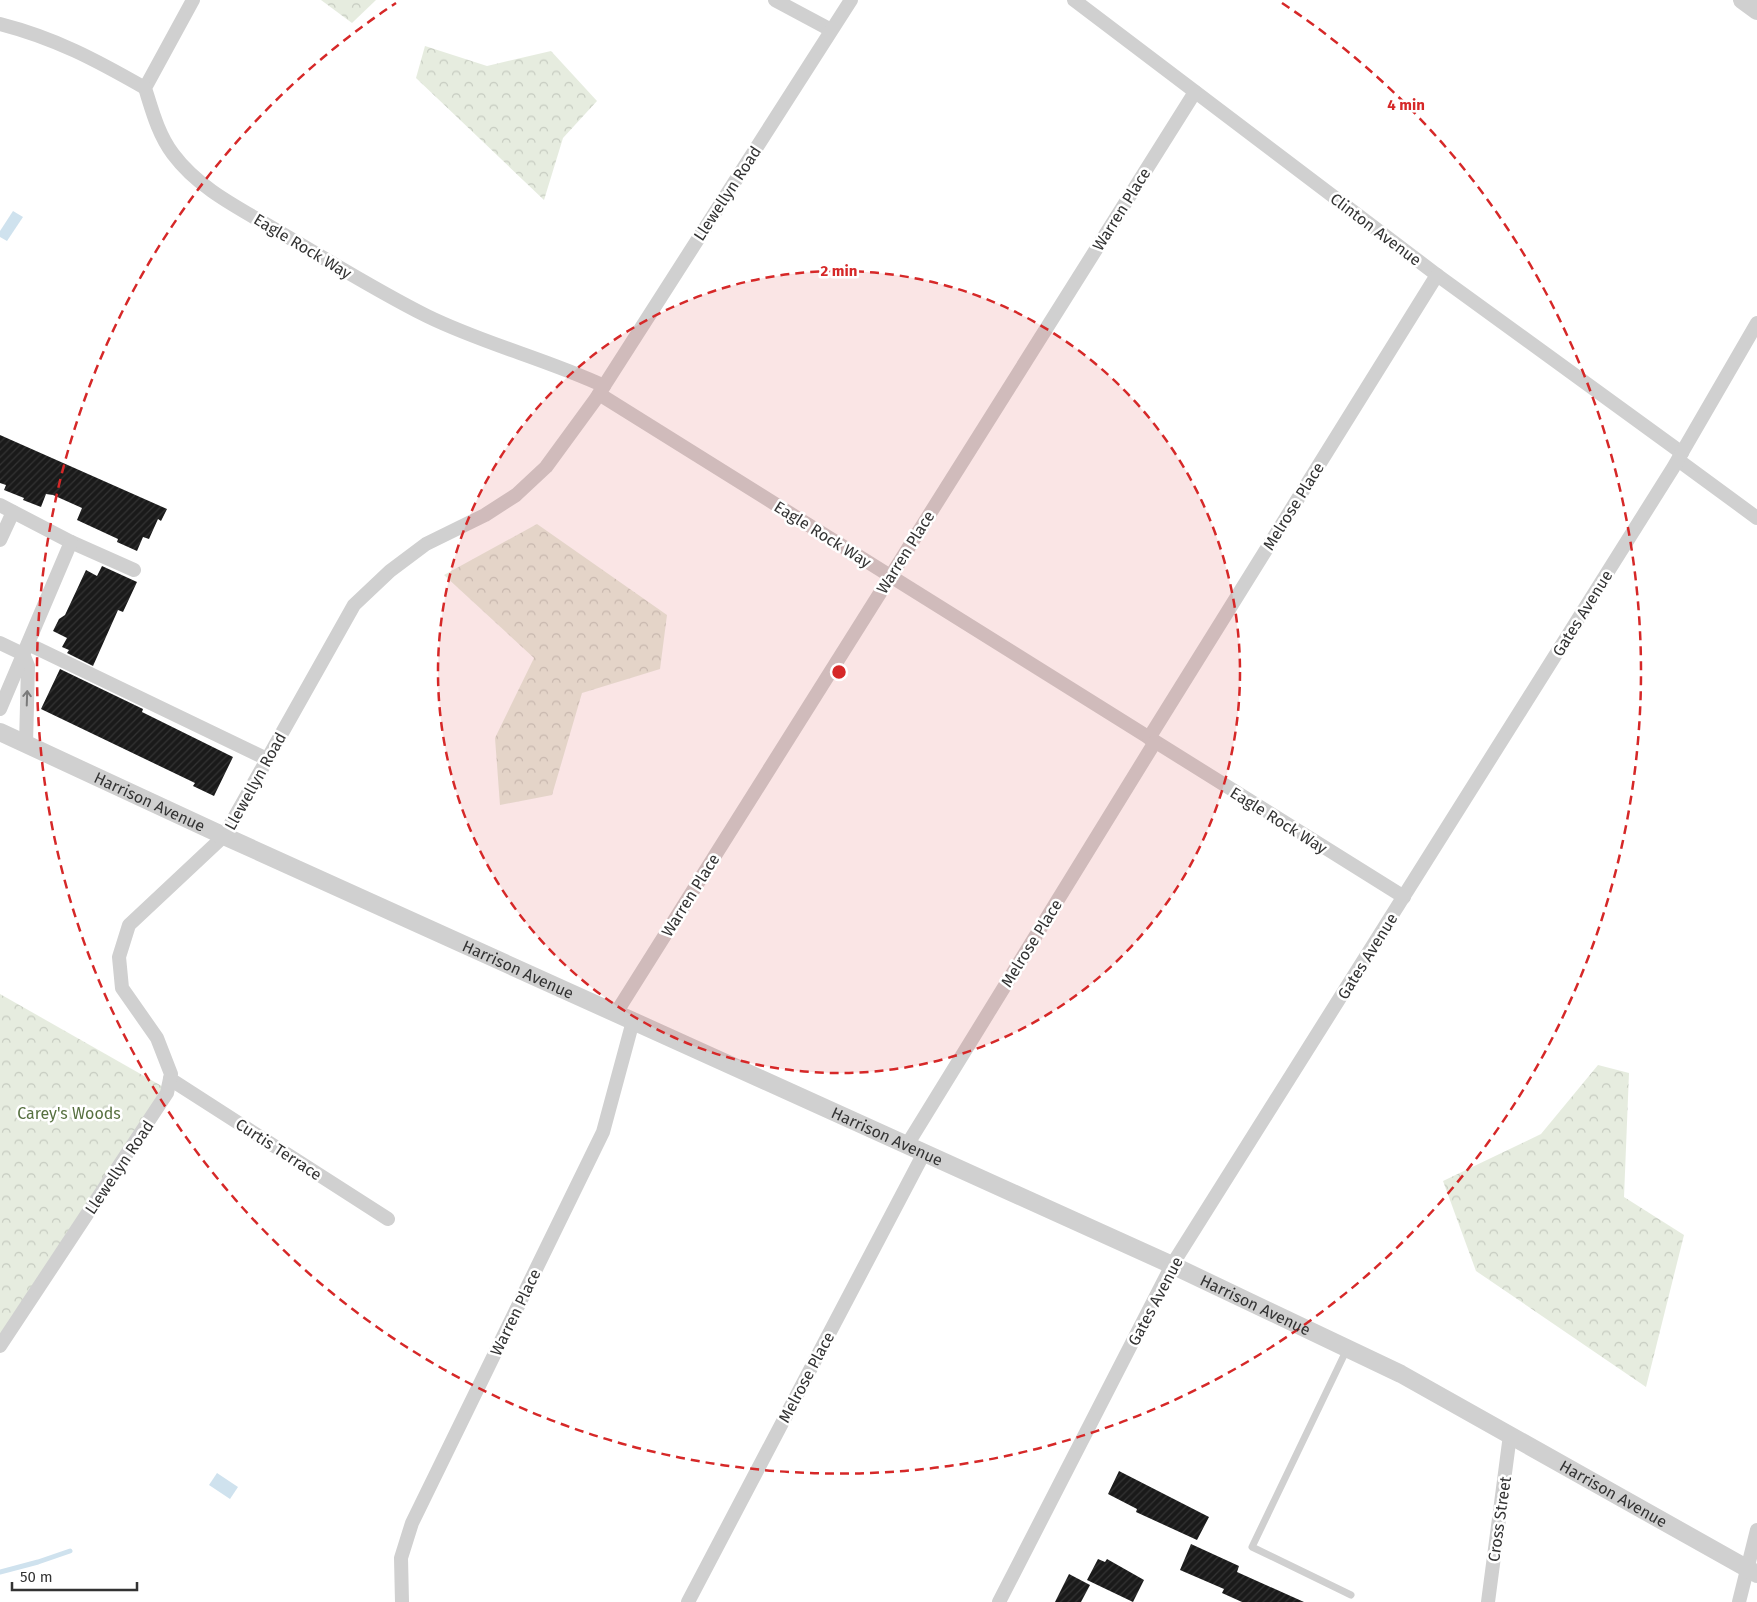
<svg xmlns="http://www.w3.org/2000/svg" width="1757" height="1602" font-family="'Fira Sans',sans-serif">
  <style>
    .forest { fill: url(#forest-crowns) }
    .water { fill: #cfe2ee }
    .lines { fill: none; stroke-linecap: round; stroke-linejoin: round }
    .stream { stroke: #cfe2ee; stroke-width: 5 }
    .building { fill: url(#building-hatch) }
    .service { stroke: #d0d0d0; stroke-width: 7 }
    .minor { stroke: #d0d0d0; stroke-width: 14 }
    .tertiary { stroke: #d0d0d0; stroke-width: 18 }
    .oneway { stroke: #7a7a7a }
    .ring { fill: none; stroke: #d62828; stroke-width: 2.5; stroke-dasharray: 9 6 }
    .labels { text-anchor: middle; stroke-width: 5; stroke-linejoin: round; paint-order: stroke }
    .street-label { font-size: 16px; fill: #333; stroke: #fff }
    .park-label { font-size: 16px; fill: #56703f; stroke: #fff }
    .centre { fill: #d62828; stroke: #fff; stroke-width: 2.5 }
    .ring-label { font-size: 15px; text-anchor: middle; font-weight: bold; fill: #d62828; stroke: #fff; stroke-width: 5; stroke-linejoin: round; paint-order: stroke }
  </style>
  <defs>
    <pattern id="forest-crowns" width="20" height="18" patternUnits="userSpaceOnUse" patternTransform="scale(1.25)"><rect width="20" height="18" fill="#e6ecdf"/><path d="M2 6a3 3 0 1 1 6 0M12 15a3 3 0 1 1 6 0" fill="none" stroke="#c6cbc0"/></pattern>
    <pattern id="building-hatch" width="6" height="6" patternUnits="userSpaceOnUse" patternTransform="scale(1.25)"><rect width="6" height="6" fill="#1a1a1a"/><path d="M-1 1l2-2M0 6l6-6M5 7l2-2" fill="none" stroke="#333"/></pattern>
  </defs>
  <rect width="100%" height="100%" fill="#fff"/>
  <g class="forest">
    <path d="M321,0H376L352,23Z"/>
    <path d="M425,46L487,66L551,51L597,101L563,138L544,200L416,78Z"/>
    <path d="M537,524L667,615L660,669L582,693L552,795L500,805L495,738L534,658L444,575Z"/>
    <path d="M0,994L167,1089L0,1350Z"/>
    <path d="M1598,1065L1629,1073L1624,1197L1684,1235L1646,1387L1476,1271L1443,1181L1541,1134Z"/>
  </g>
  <g class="water">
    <path d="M13,211L23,217L7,241L0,237V231Z"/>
    <path d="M217,1473L238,1487L230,1499L209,1485Z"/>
  </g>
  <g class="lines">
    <path class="stream" d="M0,1572L38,1562L70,1551"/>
  </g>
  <g class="building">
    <path d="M0,435L167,509L161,521L158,519L149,539L143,537L137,551L117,542L118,539L77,520L82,508L53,495L46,494L41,507L23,500L24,498L4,490L6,485L0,483Z"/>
    <path d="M102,566L137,582L123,612L118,610L93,666L67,653L69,650L62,647L67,638L53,631L59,619L65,615L86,570L97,576Z"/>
    <path d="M60,669L143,709L142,712L233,757L214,796L193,786L195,783L41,709Z"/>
    <path d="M1119,1471L1209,1517L1197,1540L1136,1512L1137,1509L1108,1494Z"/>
    <path d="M1191,1544L1239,1566L1237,1572L1304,1602H1242L1222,1593L1224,1589L1180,1570Z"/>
    <path d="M1098,1559L1105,1562L1107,1559L1144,1580L1133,1602L1087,1580Z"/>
    <path d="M1069,1574L1090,1585L1081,1602H1055Z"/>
  </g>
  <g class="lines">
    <path class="service" d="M1347,1349L1252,1547L1351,1595"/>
    <g class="minor">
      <path d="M193,0L145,88C152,110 158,134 173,154C199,189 239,208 276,230C326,259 375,290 427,316C484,344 546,359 604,386"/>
      <path d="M775,0L831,30"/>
      <path d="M1074,0L1437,275L1682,453"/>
      <path d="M0,24C55,38 96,60 145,88"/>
      <path d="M599,394L1404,897"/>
      <path d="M1678,460L1757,518"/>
      <path d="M0,505L71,542L134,570"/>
      <path d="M0,540L13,512"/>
      <path d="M0,643L23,654L28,666L26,744"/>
      <path d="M28,644L267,759"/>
      <path d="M0,709L71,542"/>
      <path d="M1149,738L1437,275"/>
      <path d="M616,1013L1195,92"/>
      <path d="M170,1079L388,1219"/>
      <path d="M907,1145L1155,742"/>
      <path d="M0,1346L167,1093L171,1074L157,1038L122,988L119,957L129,925L224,836L354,605L390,571L426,544L485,515L516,495L546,467L595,400L851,0"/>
      <path d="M402,1602L401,1558L412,1523L603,1132L633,1021"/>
      <path d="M688,1602L924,1153"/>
      <path d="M999,1602L1172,1265L1673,468L1757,323"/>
      <path d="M1488,1602L1510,1435"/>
      <path d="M1739,1602L1757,1530"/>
    </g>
    <g class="tertiary">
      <path d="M1742,0L1757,11"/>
      <path id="s1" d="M0,732L224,836L1172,1265L1401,1374L1757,1574"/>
    </g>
  </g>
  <defs><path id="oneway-shaft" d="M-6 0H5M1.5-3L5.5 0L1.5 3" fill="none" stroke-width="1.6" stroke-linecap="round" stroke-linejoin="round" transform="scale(1.25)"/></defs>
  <use class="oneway" href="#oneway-shaft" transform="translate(27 698) rotate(-88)"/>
  <circle cx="839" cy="672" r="401" fill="#d62828" fill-opacity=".12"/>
  <g class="ring">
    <circle cx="839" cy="672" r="401"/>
    <path d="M1282 3A802 802 0 1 1 396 3"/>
  </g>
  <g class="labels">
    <g class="street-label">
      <text transform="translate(727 193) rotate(-57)" y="6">Llewellyn Road</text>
      <text transform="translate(1121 209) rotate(-58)" y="6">Warren Place</text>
      <text transform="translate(1376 229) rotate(37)" y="6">Clinton Avenue</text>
      <text transform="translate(303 246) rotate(31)" y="6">Eagle Rock Way</text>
      <text transform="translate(1293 506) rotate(-58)" y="6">Melrose Place</text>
      <text transform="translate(823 534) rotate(32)" y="6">Eagle Rock Way</text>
      <text transform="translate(905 552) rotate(-58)" y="6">Warren Place</text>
      <text transform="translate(1582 613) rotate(-58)" y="6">Gates Avenue</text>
      <text transform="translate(255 781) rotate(-61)" y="6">Llewellyn Road</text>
      <text dy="6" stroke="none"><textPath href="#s1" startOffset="165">Harrison Avenue</textPath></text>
      <text transform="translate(1279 820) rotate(32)" y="6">Eagle Rock Way</text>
      <text transform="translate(690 895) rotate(-58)" y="6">Warren Place</text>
      <text transform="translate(1031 943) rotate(-58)" y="6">Melrose Place</text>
      <text transform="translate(1367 956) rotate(-58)" y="6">Gates Avenue</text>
      <text dy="6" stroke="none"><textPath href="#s1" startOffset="570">Harrison Avenue</textPath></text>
      <text dy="6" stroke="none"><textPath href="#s1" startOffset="975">Harrison Avenue</textPath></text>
      <text transform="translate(279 1149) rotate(33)" y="6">Curtis Terrace</text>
      <text transform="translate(119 1167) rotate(-56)" y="6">Llewellyn Road</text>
      <text transform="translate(1155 1301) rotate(-62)" y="6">Gates Avenue</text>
      <text dy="6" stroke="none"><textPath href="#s1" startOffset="1380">Harrison Avenue</textPath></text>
      <text transform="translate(515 1312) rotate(-64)" y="6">Warren Place</text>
      <text transform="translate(806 1377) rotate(-62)" y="6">Melrose Place</text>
      <text dy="6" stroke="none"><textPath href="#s1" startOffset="1785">Harrison Avenue</textPath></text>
      <text transform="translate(1499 1519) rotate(-82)" y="6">Cross Street</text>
    </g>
    <g class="park-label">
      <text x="69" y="1119">Carey's Woods</text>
    </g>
  </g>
  <circle cx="839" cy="672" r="8" class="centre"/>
  <g class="ring-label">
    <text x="1406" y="110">4 min</text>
    <text x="839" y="276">2 min</text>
  </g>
  <path d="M12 1582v8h125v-8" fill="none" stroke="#333333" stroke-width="2.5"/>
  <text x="20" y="1582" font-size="15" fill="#333333" stroke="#ffffff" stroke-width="4" paint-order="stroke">50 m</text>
</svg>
